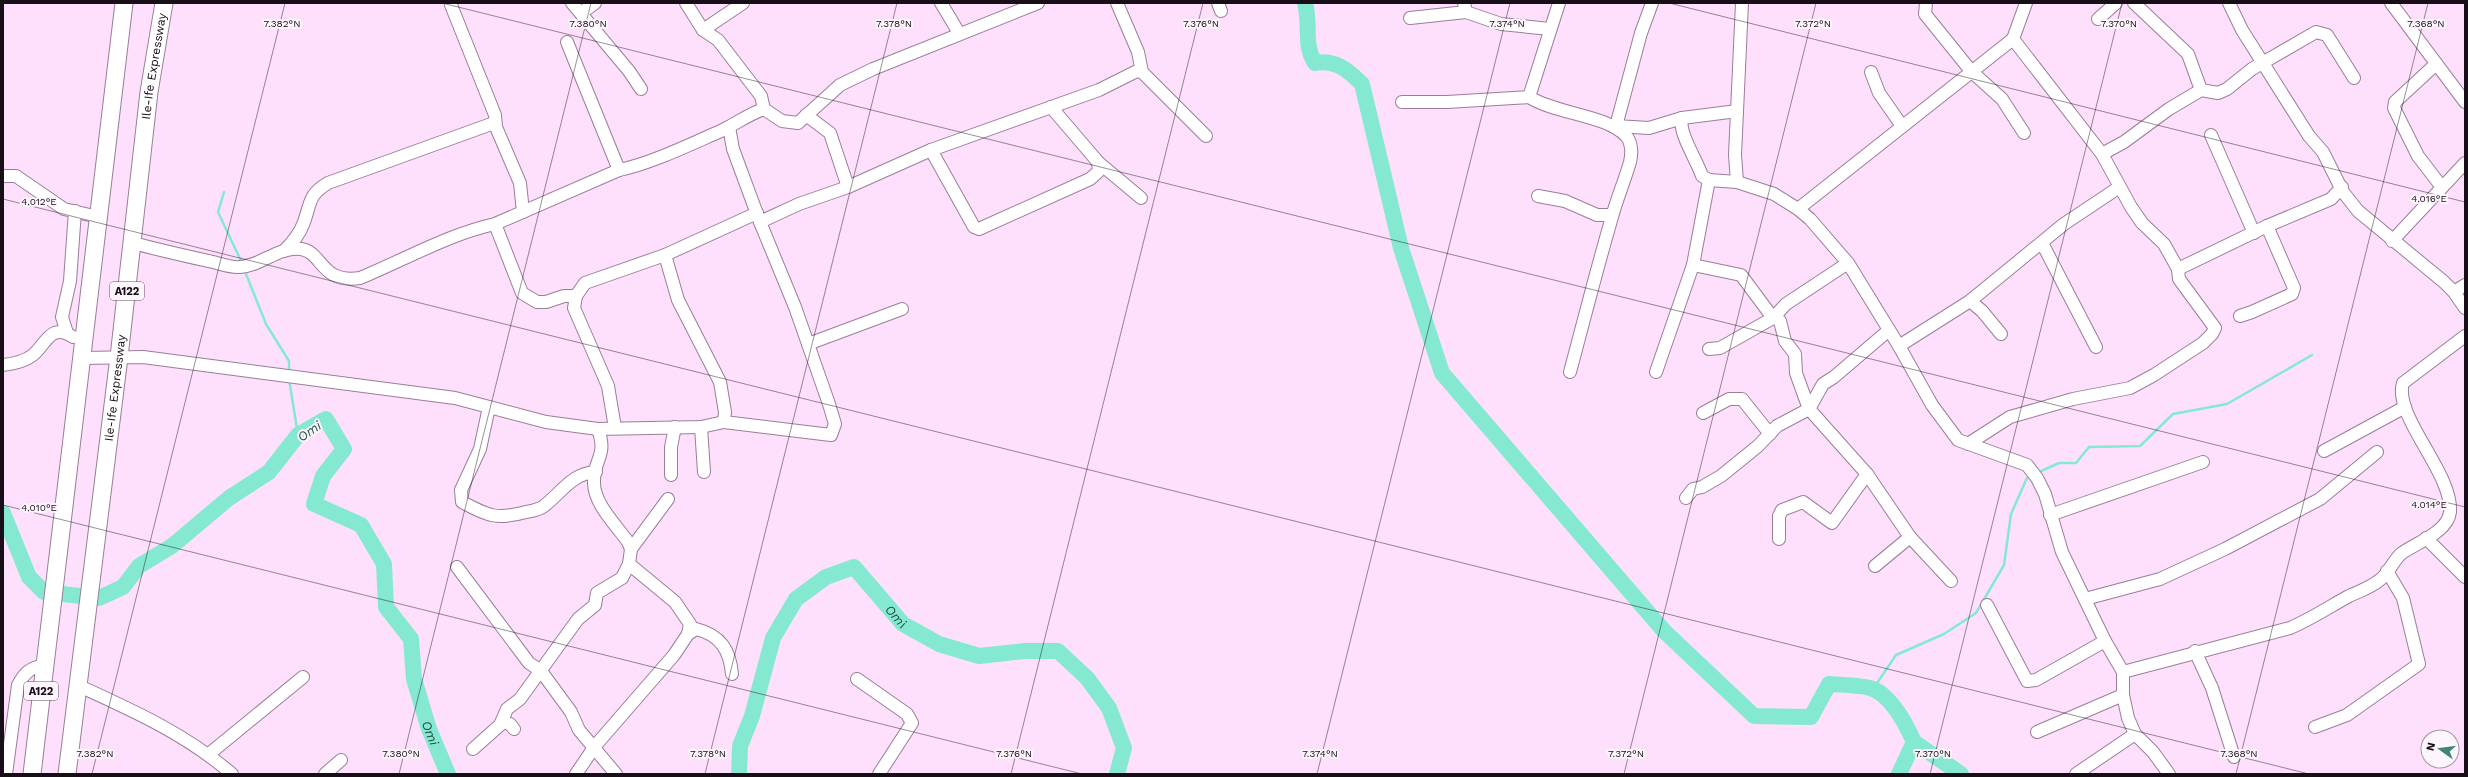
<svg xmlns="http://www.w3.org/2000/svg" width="2468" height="777" font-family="'Work Sans',sans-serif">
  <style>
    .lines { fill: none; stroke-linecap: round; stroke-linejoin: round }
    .stream { stroke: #85e9d2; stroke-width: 2.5 }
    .river { stroke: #85e9d2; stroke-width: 16 }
    .minor-casing { stroke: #997e98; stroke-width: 14 }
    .highway-casing { stroke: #997e98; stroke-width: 19 }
    .minor { stroke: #fff; stroke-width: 12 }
    .highway { stroke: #fff; stroke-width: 17 }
    .ticks { fill: none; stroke: #180e18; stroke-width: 1; stroke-opacity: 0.45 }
    .labels { text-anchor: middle; stroke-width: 4; stroke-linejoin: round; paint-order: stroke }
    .shield { fill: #fcf6fc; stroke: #5c545c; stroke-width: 1 }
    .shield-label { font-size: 11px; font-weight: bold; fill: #180e18 }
    .street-label { font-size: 12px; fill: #180e18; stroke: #fcf6fc }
    .water-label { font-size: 13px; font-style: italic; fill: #234f45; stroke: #fcf6fc }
    .ticks-label { font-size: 10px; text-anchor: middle; fill: #180e18; stroke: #fcf6fc; stroke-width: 4; stroke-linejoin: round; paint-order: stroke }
  </style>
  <rect width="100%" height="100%" fill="#fee0fc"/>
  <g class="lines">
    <g class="stream">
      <path d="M224,192L218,212L242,263"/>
      <path d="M244,269L266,324L289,361V372"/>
      <path d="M289,379L298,435"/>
      <path d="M2037,473L2059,463H2076L2089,447L2140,446L2173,414L2227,404L2312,355"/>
      <path d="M1873,689L1896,655L1944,634L1976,613L2004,565L2011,514L2027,478L2031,476"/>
    </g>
    <g class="river">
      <path d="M1305,3C1311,26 1303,44 1315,63C1335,59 1348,70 1362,84L1401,248L1442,373L1664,631L1754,716L1811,717L1829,684C1841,685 1863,685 1873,689C1892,697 1906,724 1914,742"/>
      <path id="s1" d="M3,513L29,577L44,592L99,598L123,587L139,566L172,546L229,498L269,472L298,435L326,419L344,449L323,476L314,504L361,525L384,564L386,607L411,639L414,679L429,729L448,774"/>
      <path id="s2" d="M739,774L740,746L752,716L773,638L796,599L826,577L854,567L903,624L939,644L979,656L1025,651H1058L1087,678L1109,708L1124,748L1117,774"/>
      <path d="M1899,774L1914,742L1961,774"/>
    </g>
    <g class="minor-casing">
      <g id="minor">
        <path d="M572,3L629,71L641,89"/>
        <path d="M686,3L703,30L718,40L761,96L764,109L782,121L798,123L840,85L873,69L1038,3"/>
        <path d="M941,3L959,33"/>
        <path d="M1117,3L1138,52L1142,72"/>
        <path d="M1218,3L1221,11"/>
        <path d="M1464,3L1466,12L1501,24L1550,29"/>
        <path d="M1652,3L1641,33L1616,126L1649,128L1682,118C1678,133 1697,160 1702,176L1709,180"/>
        <path d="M1926,3L1925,14L1971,71L2002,99L2024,133"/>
        <path d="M2134,3L2188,54L2201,90L2169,109L2124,142L2102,154L2131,207L2142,223L2164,244L2178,269"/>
        <path d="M2229,3L2242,30L2309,136L2323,152L2343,192L2358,211L2444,282L2454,292L2465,308"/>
        <path d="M2391,3L2465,102"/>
        <path d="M451,5L495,115L496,127L520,183L523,212"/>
        <path d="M581,13L595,3"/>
        <path d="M1410,18L1466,12"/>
        <path d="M2098,19L2116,3"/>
        <path d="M703,30L743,3"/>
        <path d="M2013,39L2026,3"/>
        <path d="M567,42L619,170"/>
        <path d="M2436,64L2395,102L2394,108L2418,156L2441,186"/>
        <path d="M1871,72L1879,93L1902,126"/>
        <path d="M2201,90L2218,93L2227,89L2252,69L2316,32L2327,35L2354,78"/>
        <path d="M1529,97L1559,3"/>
        <path d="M1402,102H1447L1529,97C1556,114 1607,115 1626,136C1632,142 1632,154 1630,162C1625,180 1617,198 1612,217C1597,268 1584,320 1570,372"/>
        <path d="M806,115L830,133L848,187"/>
        <path d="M1682,118L1737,111"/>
        <path d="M2211,135L2254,233"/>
        <path d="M931,150L974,227L979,229L1090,179L1099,171L1098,162L1051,107"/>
        <path d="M1098,162L1141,198"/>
        <path d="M3,176H16L64,209L98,217"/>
        <path d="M1737,182L1735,155L1742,3"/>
        <path d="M1538,196L1565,201L1597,215H1612"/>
        <path d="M1798,209L2013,39L2102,154"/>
        <path d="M760,222L799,204L848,187L931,150L1099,90L1137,71L1142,72L1206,136"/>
        <path d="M495,224L522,293L537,302H546L564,296H576"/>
        <path d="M2392,241L2465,163"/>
        <path d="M133,243C159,250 186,256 213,262C221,264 232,268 240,267C261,266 279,246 301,249C323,252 320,284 360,278C404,260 449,234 495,224L619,170C650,164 693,143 723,130C737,123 749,114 764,109"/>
        <path d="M2042,243L2096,347"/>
        <path d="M284,251C293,242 300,234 304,222C311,203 308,195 328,183L494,123"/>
        <path d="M665,255L678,300L720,382L725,412L724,422"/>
        <path d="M1848,263L1786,304L1774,317L1780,321L1785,341L1795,354L1796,373L1809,409L1867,474L1910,537L1951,581"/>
        <path d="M1693,265L1741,275L1773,318L1720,348L1709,349"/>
        <path d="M2454,292L2465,285"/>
        <path d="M1970,301L1982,311L2001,334"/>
        <path d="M2240,316L2252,312L2292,294L2294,288L2267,226"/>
        <path d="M67,333L62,317L70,281L75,211"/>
        <path d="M808,344L902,309"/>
        <path d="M1899,346L1970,301L2064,224L2118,188"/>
        <path d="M82,358L143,357L455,398L546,422L598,429L701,427L724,422L831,435L835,424L829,404L795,307L760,222L733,149L729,127L725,129"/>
        <path d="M3,365C13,364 25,361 33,355C46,344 51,322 73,337"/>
        <path d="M1656,372L1693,265L1709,180L1737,182L1774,194L1798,209L1810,219L1848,263L1899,346L1932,405L1958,440L2027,465L2037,478L2045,494L2062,552L2105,641L2123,672V695L2128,718L2135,734L2153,752L2169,774"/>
        <path d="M489,407L480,449L461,490L462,502C488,516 497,520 526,512C531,511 539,510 544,506C561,493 572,473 596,472"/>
        <path d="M1703,413L1729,399H1742L1770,434"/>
        <path d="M701,427L704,472"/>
        <path d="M615,428L608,386L574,308L576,296L585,283L665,255L757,213"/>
        <path d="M598,429C608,457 593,459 594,483C594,504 617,526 628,542L631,549L629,564L675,602L690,624L688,634L696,629C721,635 730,651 732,674"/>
        <path d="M1968,444L2010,417L2073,399L2130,388L2154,375L2203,343L2212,334L2215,328L2179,279L2178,269L2267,226L2331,199L2342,187"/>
        <path d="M2324,451L2405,407"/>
        <path d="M671,475V447L675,427"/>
        <path d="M1686,498L1693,489L1702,487L1721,476L1758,446L1777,426L1809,409L1823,384L1834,377L1889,330"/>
        <path d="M2050,515L2203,462"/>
        <path d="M2426,538L2465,577"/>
        <path d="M1779,539V516L1782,510L1803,502L1832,523L1867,474"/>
        <path d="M631,549L668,499"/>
        <path d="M1875,566L1910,537"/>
        <path d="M457,567L529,663L541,671L571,712L579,730L616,774"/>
        <path d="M2085,599L2160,579L2225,549L2320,499L2377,452"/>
        <path d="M1987,605L2027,681L2036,680L2105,641"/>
        <path d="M2195,651L2212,688L2234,757"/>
        <path d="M2123,672L2290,628C2311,619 2329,607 2349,596C2360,591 2372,587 2381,579C2390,572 2393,560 2402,553C2416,543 2448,532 2450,512C2453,473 2393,416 2403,383L2465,336"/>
        <path d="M857,679L907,714L912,723L879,774"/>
        <path d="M77,685C132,710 186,734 232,774"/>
        <path d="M502,722L510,724L514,729"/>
        <path d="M2315,727L2347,715L2419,664L2403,598L2387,571"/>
        <path d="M2037,732L2123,695"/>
        <path d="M473,749L500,725L507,709L520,699L578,619L595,605L597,593L622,578L629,564"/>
        <path d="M209,754L303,677"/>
        <path d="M6,774L18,685C25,672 30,668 44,665"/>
        <path d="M325,774L341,760"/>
        <path d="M576,774L595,746L674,655L688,634"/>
        <path d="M2076,774L2135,734"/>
      </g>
    </g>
    <g class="highway-casing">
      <g id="highway">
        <path d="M32,774L124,3"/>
        <path id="s3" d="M67,774L119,357L149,92L164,3"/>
      </g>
    </g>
    <use href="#minor" class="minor"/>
    <use href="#highway" class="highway"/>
  </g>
  <path class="ticks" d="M442,3L2465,507M1669,3L2465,202M3,199L2309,774M3,505L1082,774M92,774L285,3M399,774L591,3M705,774L897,3M1011,774L1203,3M1317,774L1510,3M1624,774L1816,3M1930,774L2122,3M2236,774L2428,3"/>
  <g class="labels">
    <g class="shield">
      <rect x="110" y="282" width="34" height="18" rx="3"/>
      <rect x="24" y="682" width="34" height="18" rx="3"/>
    </g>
    <g class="shield-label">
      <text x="127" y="295">A122</text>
      <text x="41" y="695">A122</text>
    </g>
    <g class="street-label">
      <text dy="4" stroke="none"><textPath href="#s3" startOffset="713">Ile-Ife Expressway</textPath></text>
      <text dy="4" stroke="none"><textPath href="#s3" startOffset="389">Ile-Ife Expressway</textPath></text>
    </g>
    <g class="water-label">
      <text transform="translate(309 431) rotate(-35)" y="5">Omi</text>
      <text dy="5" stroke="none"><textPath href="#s2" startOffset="318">Omi</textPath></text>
      <text dy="5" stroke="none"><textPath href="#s1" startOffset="814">Omi</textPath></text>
    </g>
  </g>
  <g class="ticks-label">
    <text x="282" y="27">7.382°N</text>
    <text x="588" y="27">7.380°N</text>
    <text x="894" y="27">7.378°N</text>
    <text x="1201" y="27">7.376°N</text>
    <text x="1507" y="27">7.374°N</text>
    <text x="1813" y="27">7.372°N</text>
    <text x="2119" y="27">7.370°N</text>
    <text x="2426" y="27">7.368°N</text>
    <text x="2429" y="202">4.016°E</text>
    <text x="39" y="205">4.012°E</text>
    <text x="2429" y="508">4.014°E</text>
    <text x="39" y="511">4.010°E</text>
    <text x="95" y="757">7.382°N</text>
    <text x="401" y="757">7.380°N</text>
    <text x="708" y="757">7.378°N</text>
    <text x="1014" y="757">7.376°N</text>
    <text x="1320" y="757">7.374°N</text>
    <text x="1626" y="757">7.372°N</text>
    <text x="1933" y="757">7.370°N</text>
    <text x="2239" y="757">7.368°N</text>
  </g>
  <rect width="2468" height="777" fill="none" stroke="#180e18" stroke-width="8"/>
  <g transform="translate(2440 749) rotate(284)"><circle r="19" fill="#fcf6fc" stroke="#a199a1"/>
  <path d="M0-3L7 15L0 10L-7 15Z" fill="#428475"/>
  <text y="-6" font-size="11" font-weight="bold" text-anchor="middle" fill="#180e18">N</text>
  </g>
</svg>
